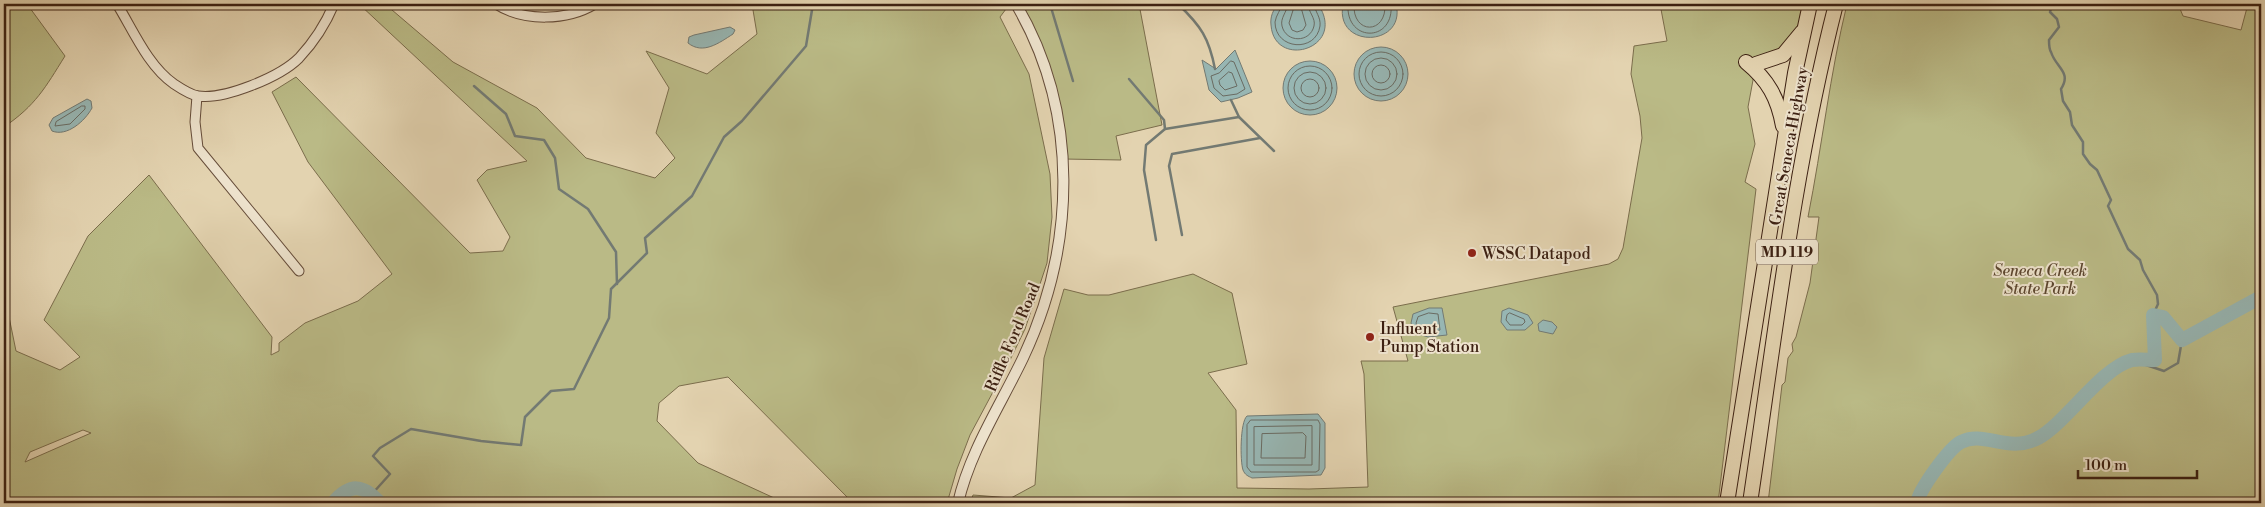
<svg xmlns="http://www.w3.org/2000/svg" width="2265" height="507" font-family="'Libre Bodoni',serif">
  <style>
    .green { fill: #baba86; stroke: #7b6d4c; fill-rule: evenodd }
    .water { fill: #97b6b3; stroke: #737a73 }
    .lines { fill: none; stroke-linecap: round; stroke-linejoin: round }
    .shore { stroke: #6a6b62; stroke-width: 1 }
    .stream { stroke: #737a73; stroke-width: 2.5 }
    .river { stroke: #97b6b3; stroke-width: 14 }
    .minor-casing { stroke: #664d3a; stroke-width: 11 }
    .tertiary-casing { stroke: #664d3a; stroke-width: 12 }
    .primary-casing { stroke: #3c2012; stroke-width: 16 }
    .minor { stroke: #ede2cc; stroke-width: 9 }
    .tertiary { stroke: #ede2cc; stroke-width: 10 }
    .primary { stroke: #e3d3b0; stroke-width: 14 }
    .poi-dot { fill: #8f2418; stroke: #ede2cc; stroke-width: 2 }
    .labels { text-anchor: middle; stroke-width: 4; stroke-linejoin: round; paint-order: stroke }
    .shield { fill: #ede2cc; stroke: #715a4a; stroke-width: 1 }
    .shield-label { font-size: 15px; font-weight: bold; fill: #3c2012 }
    .street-label { font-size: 16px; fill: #3c2012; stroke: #ede2cc }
    .poi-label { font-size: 16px; fill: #3c2012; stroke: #ede2cc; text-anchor: start }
    .park-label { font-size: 16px; font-style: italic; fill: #5c462f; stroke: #ede2cc }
  </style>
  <rect width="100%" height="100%" fill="#e3d3b0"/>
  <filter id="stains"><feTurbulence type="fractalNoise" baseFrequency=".004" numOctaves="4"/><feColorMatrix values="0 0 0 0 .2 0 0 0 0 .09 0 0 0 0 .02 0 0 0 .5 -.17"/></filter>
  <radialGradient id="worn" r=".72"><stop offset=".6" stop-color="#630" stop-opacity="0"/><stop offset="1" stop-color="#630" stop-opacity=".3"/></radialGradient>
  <g class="green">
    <path d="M4,4H27L65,56C45,88 36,105 4,127Z"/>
    <path d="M359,4H385L453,62L537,108L586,158L655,178L675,158L656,133L669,88L646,51L707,74L757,34L752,4H1002L1006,9L1000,17L1029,74L1050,174L1052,217L1047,263L1025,329L1010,360L970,435L957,469L947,503H853L728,377L679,386L659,403L657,421L698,463L785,503H4V307L8,312L16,351L60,370L80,357L44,320L88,236L149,175L272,337L271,355L279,351V343L305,323L358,301L392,274L308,162L272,92L296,77L470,253L503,251L510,237L477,180L487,170L527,161ZM83,430L91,433L25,462L30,452Z"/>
    <path d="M1016,4H1139L1162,125L1116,136L1121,160L1063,159L1055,103Z"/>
    <path d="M1660,4H1812L1790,48L1756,64L1748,107L1755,144L1745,182L1756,189L1718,503H970L973,495L1011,498L1035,485L1044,358L1064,289L1088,295H1109L1193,274L1232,293L1247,364L1208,373L1236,410L1237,488L1309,489L1368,487L1364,374L1361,361H1408L1393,307L1609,264L1618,259L1623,248L1642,138L1640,116L1631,74L1634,46L1667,41Z"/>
    <path d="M1847,4H2178L2183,16L2241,30L2248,4H2261V503H1768L1782,385L1785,382L1788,358L1793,351L1792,344L1796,337L1810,283L1819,217H1808C1822,146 1830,74 1847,4Z"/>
  </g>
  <g class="water">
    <path d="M1279,4H1318C1348,49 1274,70 1271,25C1270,17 1273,9 1279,4Z"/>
    <path d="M1343,4H1396C1407,47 1334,50 1343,4Z"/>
    <path d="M730,27L735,30L733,34C719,43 703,55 688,43L689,37L694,35Z"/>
    <circle cx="1381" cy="74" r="27"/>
    <path d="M1235,50L1252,92L1238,98L1221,102L1209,90L1202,60L1216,69Z"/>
    <circle cx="1310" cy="88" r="27"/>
    <path d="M87,99L91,101L92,108C85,121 67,137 52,131L49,125L53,118Z"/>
    <path d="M1429,308H1442L1447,335L1428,337L1415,333L1411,323L1413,314Z"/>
    <path d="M1509,308L1528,315L1533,323L1525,330H1507L1501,322L1502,311Z"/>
    <path d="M1543,320L1552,322L1557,327L1553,334L1539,331L1538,324Z"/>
    <path d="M1318,414L1325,423V468L1321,475L1252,478C1248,476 1245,475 1243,470C1240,461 1240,422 1247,416Z"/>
  </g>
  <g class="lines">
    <g class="shore">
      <path d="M1282,4C1281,10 1276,15 1275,22C1275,50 1316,53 1320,26C1321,17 1315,12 1314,4"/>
      <path d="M1288,4C1287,12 1280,18 1282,26C1286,43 1310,43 1314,26C1316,18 1308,12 1308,4"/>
      <path d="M1295,4L1289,23L1292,30L1297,32L1303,30L1306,25L1300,4"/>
      <path d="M1348,4C1345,43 1395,43 1391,4"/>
      <path d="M1354,4C1352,35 1387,35 1385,4"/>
      <circle cx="1381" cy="74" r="22"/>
      <circle cx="1381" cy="74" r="16"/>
      <path d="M1231,61L1234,62L1245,89L1237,94L1223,96L1214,88L1211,76L1219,73Z"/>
      <circle cx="1381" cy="74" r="9"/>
      <circle cx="1310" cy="88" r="22"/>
      <circle cx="1310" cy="88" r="16"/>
      <path d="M1229,72L1232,73L1237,86L1225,90L1220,85L1219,81Z"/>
      <circle cx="1310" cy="88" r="9"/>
      <path d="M82,106H85V109L70,124L55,126L56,122Z"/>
      <path d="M1429,313L1438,314L1440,330L1428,332L1418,328L1416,323L1418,317Z"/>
      <path d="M1510,313L1524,319L1525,322L1522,325H1510L1506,320L1507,315Z"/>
      <path d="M1251,420H1318L1320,424L1319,470L1316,472H1251L1247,467V425Z"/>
      <path d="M1312,426V465H1254V427Z"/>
      <path d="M1303,433L1306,436L1305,458H1261L1262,434Z"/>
    </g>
    <g class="stream">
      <path d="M1050,4L1073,81"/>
      <path d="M1178,4C1201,26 1209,38 1215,69"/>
      <path d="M2063,4L2057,6L2052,5L2050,12L2057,19L2059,27L2049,40C2049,43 2049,49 2051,52C2056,68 2072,72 2061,89L2063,101L2070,112L2072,125L2083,142V154L2090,164L2097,170L2111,200L2108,206L2128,249L2140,260L2143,270L2157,295L2158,304L2153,315"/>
      <path d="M1129,79L1164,120L1165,129"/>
      <path d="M474,86L506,114L515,136L544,140L555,158L559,189L588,209L616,252L617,284"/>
      <path d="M1231,100L1239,117L1274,151"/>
      <path d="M1182,235L1169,166L1172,154L1260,138"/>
      <path d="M1156,240L1144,170L1146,145L1165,129L1239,117"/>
      <path d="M2131,360L2164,371L2178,363L2182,340"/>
      <path d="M372,494L390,474L373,456L380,448L411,429L481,441L521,445L525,417L551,391L574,389L609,318L611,289L647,253L645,238L692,196L724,137L742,121L806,46L813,4"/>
    </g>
    <g class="river">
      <path d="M333,503C350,483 363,484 380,503"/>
      <path d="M1917,503C1919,490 1949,448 1961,442C1984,430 2008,454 2038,438C2066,423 2101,368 2132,360C2139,359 2148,360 2155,360L2153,315L2163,317L2182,340L2261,297"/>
    </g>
    <g class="minor-casing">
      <g id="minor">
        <path d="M117,4C133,30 148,66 174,84C180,88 191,95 198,96C224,100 280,77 299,58C314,42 326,23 334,4"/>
        <path d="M496,4C524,22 567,21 595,4"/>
        <path d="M197,96L195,122L198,148L299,271"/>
      </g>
    </g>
    <g class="tertiary-casing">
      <path id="tertiary" d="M958,503C970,451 1000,406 1023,358C1076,246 1080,113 1016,4"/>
    </g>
    <g class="primary-casing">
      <g id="primary">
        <path d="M1746,62C1768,80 1778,98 1783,126"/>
        <path d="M1756,64L1783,55L1802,32"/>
        <path d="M1727,503L1795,73L1810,4"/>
        <path d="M1750,503C1775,336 1794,168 1836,4"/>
      </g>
    </g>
    <use href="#minor" class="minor"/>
    <use href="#tertiary" class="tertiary"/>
    <use href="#primary" class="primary"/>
  </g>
  <g class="poi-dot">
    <circle cx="1472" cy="253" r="5"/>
    <circle cx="1370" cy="337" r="5"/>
  </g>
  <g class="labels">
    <rect class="shield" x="1756" y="239.5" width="62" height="25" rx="4"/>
    <g class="shield-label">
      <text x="1787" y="257">MD 119</text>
    </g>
    <g class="street-label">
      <text transform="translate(1788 146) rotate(-80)" y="6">Great Seneca Highway</text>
      <text transform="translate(1012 337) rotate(-67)" y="6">Riffle Ford Road</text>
    </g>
    <g class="poi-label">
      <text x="1482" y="259">WSSC Datapod</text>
      <text x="1380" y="334">Influent<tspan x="1380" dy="18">Pump Station</tspan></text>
    </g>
    <g class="park-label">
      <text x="2040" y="276">Seneca Creek<tspan x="2040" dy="18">State Park</tspan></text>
    </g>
  </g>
  <rect width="2265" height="507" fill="none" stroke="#e3d3b0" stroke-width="20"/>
  <rect x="5" y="5" width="2255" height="497" fill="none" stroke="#3c2012" stroke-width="2.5"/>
  <rect x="10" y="10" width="2245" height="487" fill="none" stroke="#3c2012"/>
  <path d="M2078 470v8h119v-8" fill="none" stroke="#3c2012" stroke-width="2.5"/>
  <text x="2085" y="470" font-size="15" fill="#3c2012" stroke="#ede2cc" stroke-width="4" paint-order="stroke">100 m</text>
  <rect width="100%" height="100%" filter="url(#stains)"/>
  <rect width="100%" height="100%" fill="url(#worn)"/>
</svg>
